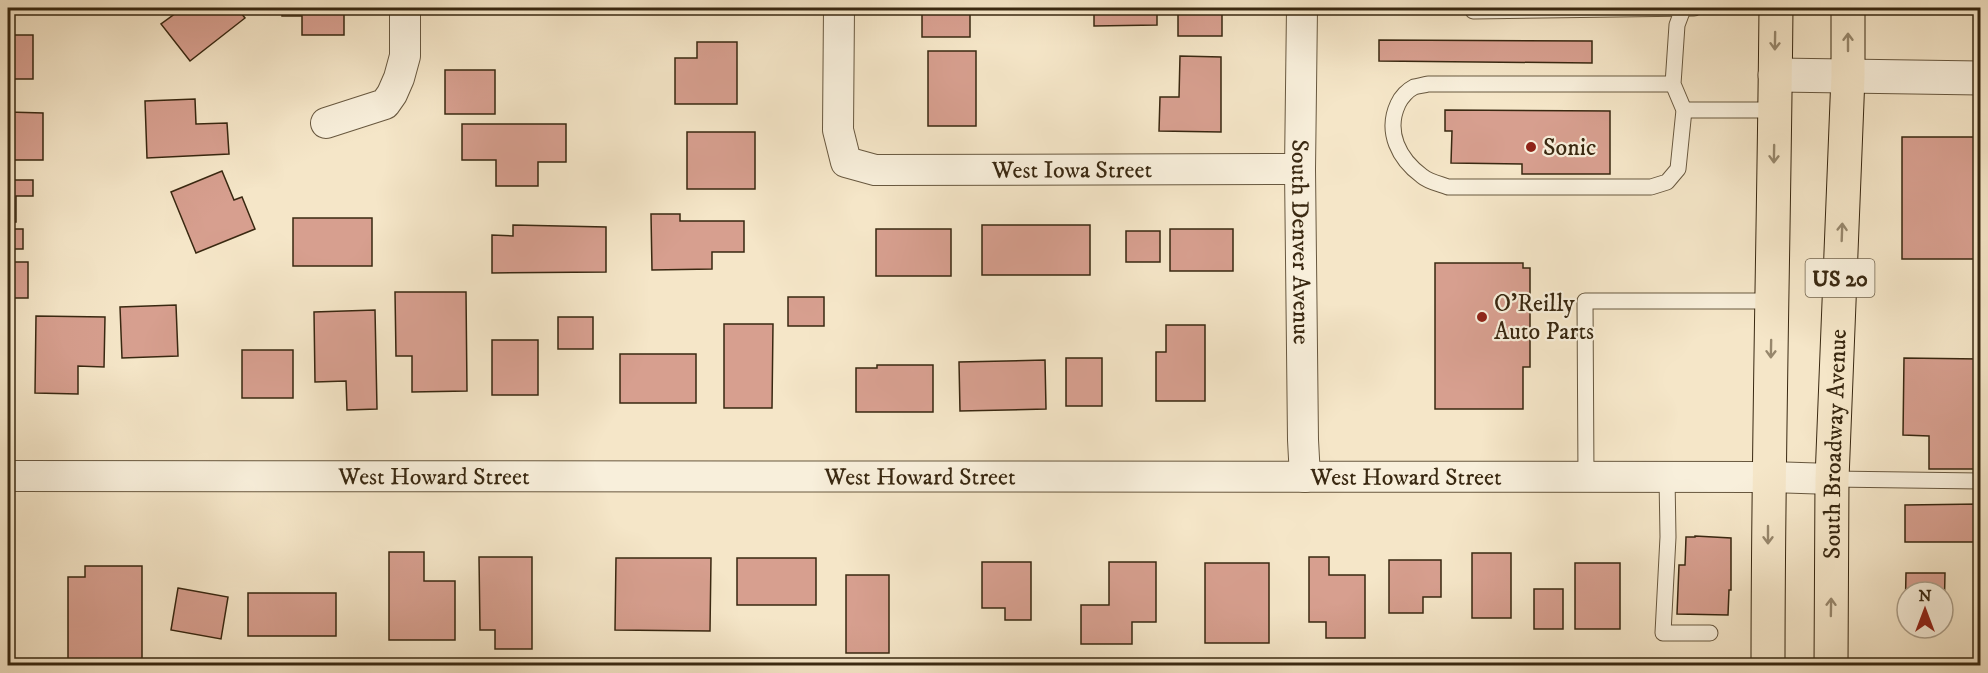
<svg xmlns="http://www.w3.org/2000/svg" width="1988" height="673" font-family="'IM FELL DW Pica',serif">
  <style>
    .building { fill: #d79f8f; stroke: #392811; stroke-width: 1.5 }
    .lines { fill: none; stroke-linecap: round; stroke-linejoin: round }
    .service-casing { stroke: #68583f; stroke-width: 17 }
    .minor-casing { stroke: #68583f; stroke-width: 32 }
    .tertiary-casing { stroke: #68583f; stroke-width: 35 }
    .primary-casing { stroke: #392811; stroke-width: 35 }
    .service { stroke: #f8efdb; stroke-width: 15 }
    .minor { stroke: #f8efdb; stroke-width: 30 }
    .tertiary { stroke: #f8efdb; stroke-width: 33 }
    .primary { stroke: #f5e6c8; stroke-width: 33 }
    .oneway { stroke: #97876c }
    .poi-dot { fill: #8f2418; stroke: #f8efdb; stroke-width: 2 }
    .labels { text-anchor: middle; stroke-width: 4.5; stroke-linejoin: round; paint-order: stroke }
    .shield { fill: #f8efdb; stroke: #72644e; stroke-width: 1.5 }
    .shield-label { font-size: 22px; font-weight: bold; fill: #392811 }
    .poi-label { font-size: 24px; fill: #392811; stroke: #f8efdb; text-anchor: start }
    .street-label { font-size: 24px; fill: #392811; stroke: #f8efdb }
  </style>
  <rect width="100%" height="100%" fill="#f5e6c8"/>
  <filter id="stains"><feTurbulence type="fractalNoise" baseFrequency=".00333" numOctaves="4"/><feColorMatrix values="0 0 0 0 .2 0 0 0 0 .09 0 0 0 0 .02 0 0 0 .5 -.17"/></filter>
  <radialGradient id="worn" r=".72"><stop offset=".6" stop-color="#630" stop-opacity="0"/><stop offset="1" stop-color="#630" stop-opacity=".3"/></radialGradient>
  <g class="building">
    <path d="M183,8H237L245,18L190,61L161,24Z"/>
    <path d="M282,8H344V35H302V16H282Z"/>
    <rect x="444" y="8" width="47" height="4"/>
    <rect x="922" y="8" width="48" height="29"/>
    <path d="M1094,8H1157V25L1094,26Z"/>
    <rect x="1178" y="8" width="44" height="28"/>
    <rect x="8" y="35" width="25" height="44"/>
    <path d="M1379,40L1592,41V63L1379,61Z"/>
    <path d="M697,42H737V104H675V58H697Z"/>
    <rect x="928" y="51" width="48" height="75"/>
    <path d="M1180,56L1221,57V132L1159,131L1160,97H1179Z"/>
    <rect x="445" y="70" width="50" height="44"/>
    <path d="M195,99L196,124L227,123L229,154L147,158L145,101Z"/>
    <path d="M1445,110L1610,111V174H1522V164L1451,163L1452,131H1445Z"/>
    <path d="M8,112L43,113V160H8Z"/>
    <path d="M462,124H566V162H538V186H496V160H462Z"/>
    <rect x="687" y="132" width="68" height="57"/>
    <rect x="1902" y="137" width="78" height="122"/>
    <path d="M222,171L234,200L242,197L255,229L196,253L171,192Z"/>
    <path d="M8,180H33V196H16V222H8Z"/>
    <path d="M651,214H680V221H744V252H712V269L652,270Z"/>
    <rect x="293" y="218" width="79" height="48"/>
    <path d="M513,225L606,227V272L492,273V235L513,236Z"/>
    <rect x="982" y="225" width="108" height="50"/>
    <rect x="8" y="229" width="15" height="20"/>
    <rect x="876" y="229" width="75" height="47"/>
    <rect x="1170" y="229" width="63" height="42"/>
    <rect x="1126" y="231" width="34" height="31"/>
    <rect x="8" y="262" width="20" height="36"/>
    <path d="M1435,263H1523V268H1530V367H1523V409H1435Z"/>
    <path d="M395,292H466L467,391L412,392V356H396Z"/>
    <rect x="788" y="297" width="36" height="29"/>
    <path d="M176,305L178,356L122,358L120,307Z"/>
    <path d="M375,310L377,409L347,410L346,381L315,382L314,312Z"/>
    <path d="M36,316L105,317L104,367L78,366V394L35,393Z"/>
    <rect x="558" y="317" width="35" height="32"/>
    <path d="M724,324H773L772,408H724Z"/>
    <path d="M1166,325H1205V401H1156V352H1166Z"/>
    <rect x="492" y="340" width="46" height="55"/>
    <rect x="242" y="350" width="51" height="48"/>
    <rect x="620" y="354" width="76" height="49"/>
    <rect x="1066" y="358" width="36" height="48"/>
    <path d="M1904,358L1980,359V469H1929V436L1903,435Z"/>
    <path d="M1045,360L1046,409L960,411L959,362Z"/>
    <path d="M877,365H933V412H856V368H877Z"/>
    <path d="M1980,504V542H1905V505Z"/>
    <path d="M1695,536L1731,538V590H1729L1728,615L1677,614L1679,565H1685L1686,537H1695Z"/>
    <path d="M389,552H424V581H455V640H389Z"/>
    <rect x="1472" y="553" width="39" height="65"/>
    <path d="M8,555H14L13,586H8Z"/>
    <path d="M479,557H532V649H495V630H480Z"/>
    <path d="M1309,557H1329V575H1365V638H1326V622H1309Z"/>
    <path d="M616,558H711L710,631L615,630Z"/>
    <rect x="737" y="558" width="79" height="47"/>
    <path d="M1389,560H1441V597H1423V613H1389Z"/>
    <path d="M982,562H1031V620H1005V608H982Z"/>
    <path d="M1109,562H1156V622H1132V644H1081V605H1109Z"/>
    <rect x="1205" y="563" width="64" height="80"/>
    <rect x="1575" y="563" width="45" height="66"/>
    <path d="M85,566H142V662H68V577H85Z"/>
    <path d="M1906,573H1945L1944,621L1943,592H1907V620H1905Z"/>
    <rect x="846" y="575" width="43" height="78"/>
    <path d="M178,588L228,597L221,639L171,630Z"/>
    <rect x="1534" y="589" width="29" height="40"/>
    <rect x="248" y="593" width="88" height="43"/>
  </g>
  <g class="lines">
    <g class="service-casing">
      <g id="service">
        <path d="M1473,11L1694,8"/>
        <path d="M1673,84L1684,110L1678,169L1667,182L1651,187H1448C1440,184 1429,182 1422,176C1399,159 1385,132 1398,104C1401,97 1408,90 1414,87C1418,86 1424,85 1428,84H1673L1677,25L1683,9"/>
        <path d="M1684,110H1774"/>
        <path d="M1586,477L1585,301H1772"/>
        <path d="M1667,477L1668,537L1663,633H1710"/>
        <path d="M1832,479L1980,481"/>
      </g>
    </g>
    <g class="minor-casing">
      <g id="minor">
        <path id="s1" d="M839,8L838,130L846,162L875,170L1300,169"/>
        <path id="s2" d="M1302,8L1300,169L1303,440L1305,477"/>
        <path d="M326,123L385,104L392,94L399,78L405,56V8"/>
        <path id="s3" d="M8,476L1768,477L1832,479"/>
      </g>
    </g>
    <g class="tertiary-casing">
      <path id="tertiary" d="M1775,75L1980,78"/>
    </g>
    <g class="primary-casing">
      <g id="primary">
        <path d="M1768,666C1768,446 1774,227 1776,8"/>
        <path id="s4" d="M1831,666L1832,479L1848,76V8"/>
      </g>
    </g>
    <use href="#service" class="service"/>
    <use href="#minor" class="minor"/>
    <use href="#tertiary" class="tertiary"/>
    <use href="#primary" class="primary"/>
  </g>
  <defs><path id="oneway-shaft" d="M-6 0H5M1.5-3L5.5 0L1.5 3" fill="none" stroke-width="1.6" stroke-linecap="round" stroke-linejoin="round" transform="scale(1.5)"/></defs>
  <g class="oneway">
    <use href="#oneway-shaft" transform="translate(1775 41) rotate(91)"/>
    <use href="#oneway-shaft" transform="translate(1848 42) rotate(-90)"/>
    <use href="#oneway-shaft" transform="translate(1774 154) rotate(91)"/>
    <use href="#oneway-shaft" transform="translate(1842 232) rotate(-88)"/>
    <use href="#oneway-shaft" transform="translate(1771 349) rotate(91)"/>
    <use href="#oneway-shaft" transform="translate(1768 535) rotate(90)"/>
    <use href="#oneway-shaft" transform="translate(1831 607) rotate(-89)"/>
  </g>
  <g class="poi-dot">
    <circle cx="1531" cy="147" r="6"/>
    <circle cx="1482" cy="317" r="6"/>
  </g>
  <g class="labels">
    <rect class="shield" x="1805.5" y="259" width="69" height="38" rx="4.5"/>
    <g class="shield-label">
      <text x="1840" y="286">US 20</text>
    </g>
    <g class="poi-label">
      <text x="1543" y="155">Sonic</text>
      <text x="1494" y="311">O'Reilly<tspan x="1494" dy="28">Auto Parts</tspan></text>
    </g>
    <g class="street-label">
      <text dy="8" stroke="none"><textPath href="#s1" startOffset="382">West Iowa Street</textPath></text>
      <text dy="8" stroke="none"><textPath href="#s2" startOffset="234">South Denver Avenue</textPath></text>
      <text dy="8" stroke="none"><textPath href="#s4" startOffset="222">South Broadway Avenue</textPath></text>
      <text dy="8" stroke="none"><textPath href="#s3" startOffset="426">West Howard Street</textPath></text>
      <text dy="8" stroke="none"><textPath href="#s3" startOffset="912">West Howard Street</textPath></text>
      <text dy="8" stroke="none"><textPath href="#s3" startOffset="1398">West Howard Street</textPath></text>
    </g>
  </g>
  <rect width="1988" height="673" fill="none" stroke="#f5e6c8" stroke-width="30"/>
  <rect x="9" y="9" width="1970" height="655" fill="none" stroke="#392811" stroke-width="3"/>
  <rect x="15" y="15" width="1958" height="643" fill="none" stroke="#392811" stroke-width="1.5"/>
  <g transform="translate(1925 610)"><circle r="28" fill="#f8efdb" stroke="#ac9f8a" stroke-width="1.5"/>
  <path d="M0-4.5L10 22L0 15L-10 22Z" fill="#8f2418"/>
  <text y="-9" font-size="16" font-weight="bold" text-anchor="middle" fill="#392811">N</text>
  </g>
  <rect width="100%" height="100%" filter="url(#stains)"/>
  <rect width="100%" height="100%" fill="url(#worn)"/>
</svg>
